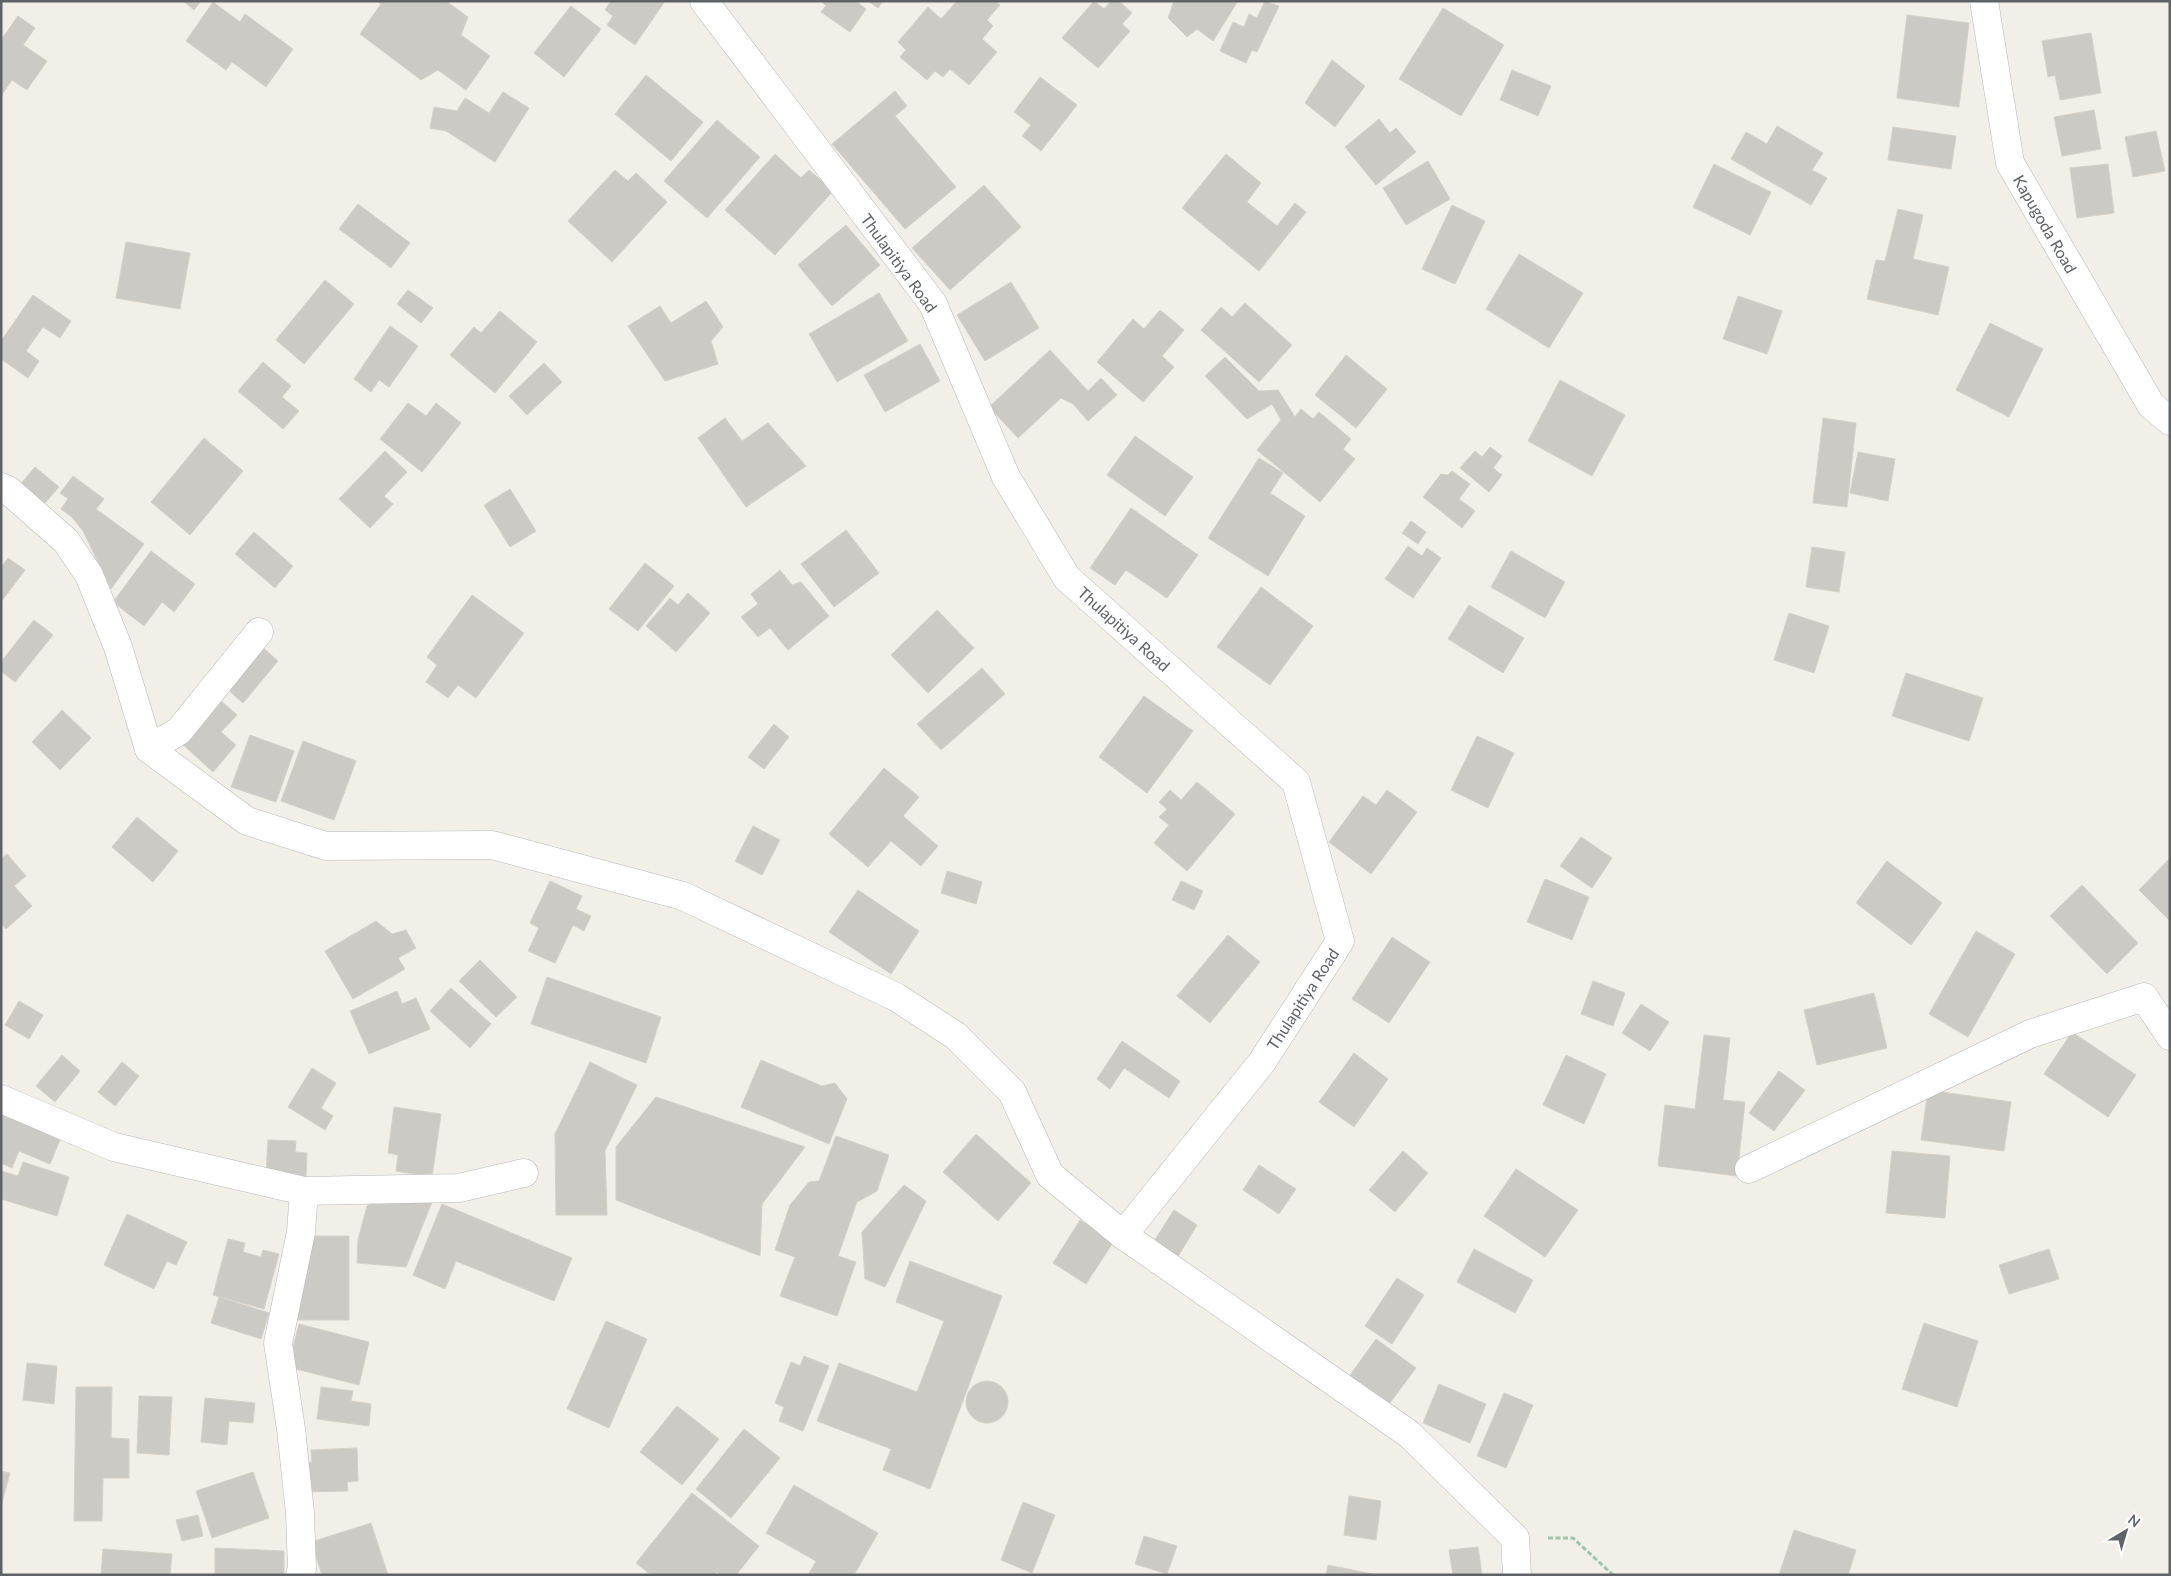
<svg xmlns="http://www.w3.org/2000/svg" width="2171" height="1576" font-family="Lato,sans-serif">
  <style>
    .building { fill: #cccac5; stroke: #d6d1c6 }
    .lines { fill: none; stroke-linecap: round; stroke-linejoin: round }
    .street-casing { stroke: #b5b8bc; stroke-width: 29 }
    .path { stroke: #9cc7a9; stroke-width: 3; stroke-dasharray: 5 2.5; stroke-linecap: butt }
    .street { stroke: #fff; stroke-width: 28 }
    .labels { text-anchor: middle; stroke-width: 4; stroke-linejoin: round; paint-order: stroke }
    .street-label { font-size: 16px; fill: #5f6368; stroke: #fff }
  </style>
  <rect width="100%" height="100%" fill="#f1efe8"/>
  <g class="building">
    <path d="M183,1H201L194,10Z"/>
    <path d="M377,1H446L468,17L461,35L490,56L466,90L438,70L421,80L360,34L381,4Z"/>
    <path d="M611,1H665L635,45L607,25L613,16L605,10Z"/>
    <path d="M821,1H856L866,9L850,32L821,12L826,6Z"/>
    <path d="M868,1H883L878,8Z"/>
    <path d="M957,1H995L1000,5L987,20L993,26L982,39L997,52L969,85L950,69L943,77L935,71L927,80L900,57L906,50L898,42L928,7L941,19Z"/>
    <path d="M1094,1L1104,9L1111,1H1119L1132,13L1122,24L1130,31L1098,68L1062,38Z"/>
    <path d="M1174,1H1238L1213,41L1197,29L1187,37L1168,18Z"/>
    <path d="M1265,1L1279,6L1257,52L1252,50L1246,63L1220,51L1233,22L1244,27L1249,14L1257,18Z"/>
    <path d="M213,2L240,22L245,14L293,49L266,87L232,62L226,70L186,41Z"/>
    <path d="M571,6L601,29L564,77L534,53Z"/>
    <path d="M1443,8L1504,45L1461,116L1399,79Z"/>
    <path d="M1907,15L1969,23L1959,107L1897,98Z"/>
    <path d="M18,16L35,28L23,45L47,61L27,90L12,80L1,96V40Z"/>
    <path d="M2091,33L2101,93L2060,100L2055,75L2048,77L2042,41Z"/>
    <path d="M1332,60L1365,86L1335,127L1305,103Z"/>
    <path d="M1512,70L1551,86L1538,116L1500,100Z"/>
    <path d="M646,75L703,122L671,161L615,114Z"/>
    <path d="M1040,77L1077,105L1041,151L1022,136L1031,125L1014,112Z"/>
    <path d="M895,91L907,106L895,116L956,187L905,229L832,144Z"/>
    <path d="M503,92L529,108L495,162L446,131L430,128L434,107L457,111L465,98L489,113Z"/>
    <path d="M2094,110L2101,149L2062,156L2054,117Z"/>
    <path d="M1379,119L1390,133L1396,128L1416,152L1376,185L1345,147Z"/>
    <path d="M717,120L760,157L707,218L664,181Z"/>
    <path d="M1777,126L1823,153L1812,170L1827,178L1811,205L1731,159L1746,132L1767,144Z"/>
    <path d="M1893,127L1956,136L1951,169L1888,160Z"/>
    <path d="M2156,131L2165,171L2133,177L2125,137Z"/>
    <path d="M775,154L801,178L809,170L833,191L775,255L725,210Z"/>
    <path d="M1226,154L1261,183L1247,202L1277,226L1295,203L1306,212L1259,271L1182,208Z"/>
    <path d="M1428,161L1450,199L1406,225L1383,188Z"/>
    <path d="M1714,164L1771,192L1750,235L1693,207Z"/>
    <path d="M2108,164L2114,213L2077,218L2070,168Z"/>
    <path d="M615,170L628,181L636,173L667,202L612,262L568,221Z"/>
    <path d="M984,185L1021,227L950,290L912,248Z"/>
    <path d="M358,204L410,243L391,268L339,229Z"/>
    <path d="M1452,205L1485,221L1455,284L1422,269Z"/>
    <path d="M1898,209L1923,215L1913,259L1949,267L1938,315L1867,299L1876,260L1885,261Z"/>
    <path d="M846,225L880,265L832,306L798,265Z"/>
    <path d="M126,242L190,253L180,309L116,298Z"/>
    <path d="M1519,254L1583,293L1549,348L1486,309Z"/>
    <path d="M325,280L354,304L304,364L276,340Z"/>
    <path d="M1011,282L1039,328L985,361L957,315Z"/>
    <path d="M408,290L433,308L421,323L397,304Z"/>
    <path d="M879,293L908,341L837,382L809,334Z"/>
    <path d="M33,295L71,321L60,338L43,327L26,351L39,361L28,378L1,359V341Z"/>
    <path d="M1738,296L1782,311L1767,354L1723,339Z"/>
    <path d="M706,301L723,327L711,341L718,364L665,381L628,326L660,306L671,323Z"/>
    <path d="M1245,303L1292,345L1259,382L1201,330L1221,307L1232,317Z"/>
    <path d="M1160,310L1184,330L1162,356L1174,367L1143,402L1097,362L1133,319L1144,329Z"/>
    <path d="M500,311L537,342L495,393L450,355L474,327L481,333Z"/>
    <path d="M1990,323L2043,349L2009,417L1956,390Z"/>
    <path d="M390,326L418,346L389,387L379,380L371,392L354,379Z"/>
    <path d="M920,344L940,381L885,412L864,375Z"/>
    <path d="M1050,350L1088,391L1101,378L1117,395L1088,421L1073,404L1061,398L1018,438L989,407Z"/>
    <path d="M1346,355L1387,389L1356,428L1315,395Z"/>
    <path d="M1225,357L1259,391L1278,390L1295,417L1301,409L1313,419L1319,412L1351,439L1343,449L1355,459L1320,502L1257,450L1281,420L1272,404L1247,419L1205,376Z"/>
    <path d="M263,362L291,386L282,397L299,411L283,429L238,391Z"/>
    <path d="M544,363L562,382L527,415L509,396Z"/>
    <path d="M1560,380L1625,415L1592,476L1528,441Z"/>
    <path d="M408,403L426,416L436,403L461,423L422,472L380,439Z"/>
    <path d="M725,418L742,441L768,423L806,466L746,507L698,438Z"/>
    <path d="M1823,418L1856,423L1847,507L1813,503Z"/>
    <path d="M1135,436L1193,477L1165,516L1107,475Z"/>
    <path d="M204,438L243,471L190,535L151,502Z"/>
    <path d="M1490,447L1502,456L1493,468L1502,475L1489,492L1460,468L1475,451L1482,457Z"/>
    <path d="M385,451L407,472L384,496L393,504L370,528L339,499Z"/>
    <path d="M1858,452L1895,459L1888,501L1850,493Z"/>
    <path d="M1259,458L1283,473L1270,493L1305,516L1268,576L1208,538Z"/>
    <path d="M35,467L59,487L38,511L19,486Z"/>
    <path d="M1452,471L1470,484L1459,499L1475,511L1462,528L1423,497L1441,474L1448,475Z"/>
    <path d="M73,476L104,499L96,509L144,544L111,589L83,531L72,517L61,509L68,499L60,493Z"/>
    <path d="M510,489L536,531L510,547L484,505Z"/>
    <path d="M1131,508L1198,555L1167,598L1126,570L1115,585L1090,568Z"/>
    <path d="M1411,521L1426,532L1418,544L1402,533Z"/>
    <path d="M846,530L879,573L834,607L801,564Z"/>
    <path d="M254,532L293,566L275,588L235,554Z"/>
    <path d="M1408,546L1422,556L1427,548L1441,558L1413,598L1385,579Z"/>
    <path d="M1812,547L1845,552L1839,592L1806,587Z"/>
    <path d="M151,551L195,584L174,612L162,602L144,626L113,602Z"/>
    <path d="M1511,551L1565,582L1545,618L1491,587Z"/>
    <path d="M8,558L25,570L1,602V567Z"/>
    <path d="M645,563L674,586L638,631L609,609Z"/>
    <path d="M780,570L792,585L801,582L829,616L788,650L770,628L758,637L741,617L758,604L751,594Z"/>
    <path d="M1261,587L1313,626L1270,685L1217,647Z"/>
    <path d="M688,593L710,613L676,652L646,626L670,598L678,605Z"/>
    <path d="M472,595L524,633L476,698L458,685L448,698L426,682L437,665L427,657Z"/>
    <path d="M1469,605L1524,638L1503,673L1448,639Z"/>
    <path d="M937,610L974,648L928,693L891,655Z"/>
    <path d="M1789,613L1829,626L1814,673L1774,660Z"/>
    <path d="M34,620L53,635L15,682L1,671V662Z"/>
    <path d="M261,646L278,661L243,703L226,688Z"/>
    <path d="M982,668L1005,694L941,750L917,724Z"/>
    <path d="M1906,673L1983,698L1969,741L1892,716Z"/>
    <path d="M1144,696L1193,731L1147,793L1099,757Z"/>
    <path d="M219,699L237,715L221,732L236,745L213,772L180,742Z"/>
    <path d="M62,710L91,738L60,770L32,742Z"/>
    <path d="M774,724L789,737L764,769L748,757Z"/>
    <path d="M250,735L294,751L276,802L231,787Z"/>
    <path d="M1477,736L1514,753L1488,808L1451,790Z"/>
    <path d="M303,741L356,761L334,820L281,801Z"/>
    <path d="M884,768L919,797L903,816L938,846L921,866L891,841L868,867L829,834Z"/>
    <path d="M1197,782L1235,814L1187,871L1154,843L1169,825L1159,817L1167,809L1159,802L1170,790L1181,800Z"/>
    <path d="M1387,790L1417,812L1371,874L1329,842L1363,796L1376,805Z"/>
    <path d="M137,817L178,851L153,882L112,847Z"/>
    <path d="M753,826L780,840L762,875L735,861Z"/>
    <path d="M1581,837L1612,858L1592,888L1560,866Z"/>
    <path d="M7,854L26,876L14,886L32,906L6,929L1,923V859Z"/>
    <path d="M2170,858V921L2139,890Z"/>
    <path d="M1887,861L1942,903L1911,945L1856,903Z"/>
    <path d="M947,871L982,882L976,904L941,893Z"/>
    <path d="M1545,879L1589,897L1572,940L1527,922Z"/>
    <path d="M550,881L582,896L576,909L591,916L584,931L573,925L555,963L528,951L539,928L530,923Z"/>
    <path d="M1181,881L1203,891L1194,910L1172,900Z"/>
    <path d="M2082,885L2138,943L2107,974L2050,916Z"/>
    <path d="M858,890L919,931L891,974L829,932Z"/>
    <path d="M376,921L392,934L406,930L416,948L398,958L405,969L353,999L325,951Z"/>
    <path d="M1976,931L2015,954L1968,1037L1929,1014Z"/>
    <path d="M1228,935L1260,962L1210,1023L1177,996Z"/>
    <path d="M1392,937L1430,962L1389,1023L1352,999Z"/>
    <path d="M480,960L517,997L496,1017L459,981Z"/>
    <path d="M547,977L661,1017L646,1063L531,1024Z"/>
    <path d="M1593,981L1625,993L1613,1026L1581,1014Z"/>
    <path d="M451,988L491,1024L470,1048L430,1011Z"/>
    <path d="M397,991L402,1004L416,998L430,1029L369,1054L350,1011Z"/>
    <path d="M1874,993L1887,1048L1817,1065L1804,1010Z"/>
    <path d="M19,1001L43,1015L29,1039L5,1025Z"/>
    <path d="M1641,1004L1669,1022L1650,1051L1622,1033Z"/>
    <path d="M2072,1032L2136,1075L2108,1117L2044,1074Z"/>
    <path d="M1704,1035L1730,1038L1723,1100L1745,1102L1737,1176L1658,1166L1665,1105L1695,1109Z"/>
    <path d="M1122,1041L1180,1081L1169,1098L1124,1068L1110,1089L1097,1079Z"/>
    <path d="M1354,1053L1388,1079L1354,1127L1319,1102Z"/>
    <path d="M62,1055L80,1071L55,1102L36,1086Z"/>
    <path d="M1566,1055L1606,1074L1584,1124L1543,1105Z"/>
    <path d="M761,1060L822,1086L835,1083L847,1099L829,1144L741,1107Z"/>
    <path d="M122,1062L139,1076L115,1106L98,1092Z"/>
    <path d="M590,1062L637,1085L605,1151L607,1215H556L555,1134Z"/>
    <path d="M312,1068L336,1083L321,1108L333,1116L325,1130L288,1107Z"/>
    <path d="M1779,1071L1805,1090L1774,1131L1749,1113Z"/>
    <path d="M1928,1090L2011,1102L2004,1151L1921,1140Z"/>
    <path d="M656,1097L805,1147L762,1204L760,1256L616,1200V1147Z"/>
    <path d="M1,1104L46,1124L43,1132L60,1140L50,1164L19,1151L12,1168L1,1163Z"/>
    <path d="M394,1107L441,1114L432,1177L396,1171L398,1155L388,1153Z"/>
    <path d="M976,1134L1031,1183L998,1221L943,1172Z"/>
    <path d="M836,1136L889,1155L877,1191L857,1202L838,1256L856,1262L837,1316L780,1296L795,1257L775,1250L790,1205L809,1182L819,1181Z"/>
    <path d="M268,1140L296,1141L295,1152L307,1153L306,1177L266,1174Z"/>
    <path d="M1403,1151L1428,1173L1395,1212L1369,1190Z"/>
    <path d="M1892,1151L1950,1156L1945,1218L1886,1213Z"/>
    <path d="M23,1162L69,1177L57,1216L1,1199V1171L18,1176Z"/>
    <path d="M1259,1165L1296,1189L1279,1214L1243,1190Z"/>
    <path d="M1516,1169L1578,1210L1545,1257L1484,1216Z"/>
    <path d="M904,1185L926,1201L885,1287L865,1279L862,1232Z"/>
    <path d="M381,1197H434L406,1267L357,1263L358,1240L367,1206Z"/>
    <path d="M442,1204L572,1258L554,1301L456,1261L445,1289L413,1275Z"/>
    <path d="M1174,1210L1197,1225L1173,1265L1149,1249Z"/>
    <path d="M127,1214L187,1242L176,1265L167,1261L154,1289L104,1265Z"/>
    <path d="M1080,1220L1114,1241L1086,1284L1053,1263Z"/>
    <path d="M311,1236H349V1320H296Z"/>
    <path d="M228,1239L245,1243L243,1252L261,1257L263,1250L279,1254L264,1309L213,1295Z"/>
    <path d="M1474,1249L1533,1280L1515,1313L1457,1282Z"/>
    <path d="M2049,1249L2059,1279L2009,1294L1999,1265Z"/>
    <path d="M910,1261L1002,1296L930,1489L883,1470L891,1449L817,1421L839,1363L917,1392L944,1321L896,1302Z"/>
    <path d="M1397,1278L1424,1295L1392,1344L1365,1326Z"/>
    <path d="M219,1297L269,1313L261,1339L211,1323Z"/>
    <path d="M606,1321L647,1339L609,1428L567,1409Z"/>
    <path d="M1924,1323L1978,1341L1957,1407L1902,1389Z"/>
    <path d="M299,1324L369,1342L359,1385L288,1367Z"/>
    <path d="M1376,1339L1416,1368L1387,1407L1348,1378Z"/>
    <path d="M804,1356L829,1366L803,1431L779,1421L784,1407L775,1403L791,1362L800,1366Z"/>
    <path d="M27,1363L57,1366L54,1404L23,1400Z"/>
    <circle cx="987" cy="1402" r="21"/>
    <path d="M1439,1384L1486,1404L1470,1443L1423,1423Z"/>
    <path d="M76,1387H112L111,1438L129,1439V1478H103L102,1521H74Z"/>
    <path d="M321,1387L353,1391L351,1401L371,1404L369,1426L317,1419Z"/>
    <path d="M1504,1393L1533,1405L1506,1468L1477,1456Z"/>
    <path d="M139,1396L172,1397L169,1455L137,1453Z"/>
    <path d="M205,1398L255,1403L253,1423L229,1421L227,1445L201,1442Z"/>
    <path d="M677,1406L719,1439L682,1485L640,1452Z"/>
    <path d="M744,1429L780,1458L731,1518L696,1489Z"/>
    <path d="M357,1448L358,1481L347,1482L348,1491L304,1492L303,1463L312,1462L311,1450Z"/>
    <path d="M1,1471L10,1473L1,1506Z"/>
    <path d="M253,1472L269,1518L212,1538L196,1491Z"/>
    <path d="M794,1485L878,1533L854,1575H808L816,1561L766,1533Z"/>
    <path d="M692,1493L759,1546L736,1575H720L717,1572L715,1575H651L636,1563Z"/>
    <path d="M1349,1496L1381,1501L1376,1540L1344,1535Z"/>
    <path d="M1023,1502L1055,1515L1032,1573L1001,1560Z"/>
    <path d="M198,1515L203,1536L182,1541L176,1520Z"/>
    <path d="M371,1523L388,1575H322L311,1542Z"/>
    <path d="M1794,1530L1856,1550L1848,1575H1779Z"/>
    <path d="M1144,1536L1177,1546L1167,1574L1135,1564Z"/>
    <path d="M1478,1547L1482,1575H1453L1449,1550Z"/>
    <path d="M215,1548L284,1551V1575H215Z"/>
    <path d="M103,1549L172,1554L170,1575H101Z"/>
    <path d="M1328,1565L1372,1574L1371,1575H1326Z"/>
  </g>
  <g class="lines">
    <g class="street-casing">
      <g id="street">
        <path d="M704,1L933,304L1006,477L1067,578L1296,782L1340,941L1262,1062L1123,1235"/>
        <path d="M1984,1L2010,163L2151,405L2170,421"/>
        <path d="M1,487L8,490L66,541L89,575L118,647L149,749L247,821L326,846L492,845L683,896L896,997L956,1036L1012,1092L1050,1175L1123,1235L1409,1434L1515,1538L1517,1575"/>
        <path d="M149,749L179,731L259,632"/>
        <path d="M1,1099L114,1147L304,1191L459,1188L524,1173"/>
        <path d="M1749,1169L2030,1034L2144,997L2170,1036"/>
        <path d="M300,1575L302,1569L300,1513L291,1429L278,1343L301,1232L304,1191"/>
      </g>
    </g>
    <path class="path" d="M1548,1538H1573L1613,1575"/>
    <use href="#street" class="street"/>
  </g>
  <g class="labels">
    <g class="street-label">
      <text transform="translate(2045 224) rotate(60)" y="6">Kapugoda Road</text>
      <text transform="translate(899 263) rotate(54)" y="6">Thulapitiya Road</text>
      <text transform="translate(1124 629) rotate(42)" y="6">Thulapitiya Road</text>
      <text transform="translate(1303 999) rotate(-57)" y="6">Thulapitiya Road</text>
    </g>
  </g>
  <rect width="2171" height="1576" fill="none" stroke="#5f6368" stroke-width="5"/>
  <g transform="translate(2126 1531) rotate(38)" stroke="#ffffff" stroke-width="4" paint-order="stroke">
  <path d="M0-4L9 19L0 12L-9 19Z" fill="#5f6368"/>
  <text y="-8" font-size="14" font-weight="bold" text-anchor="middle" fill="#5f6368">N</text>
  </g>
</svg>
